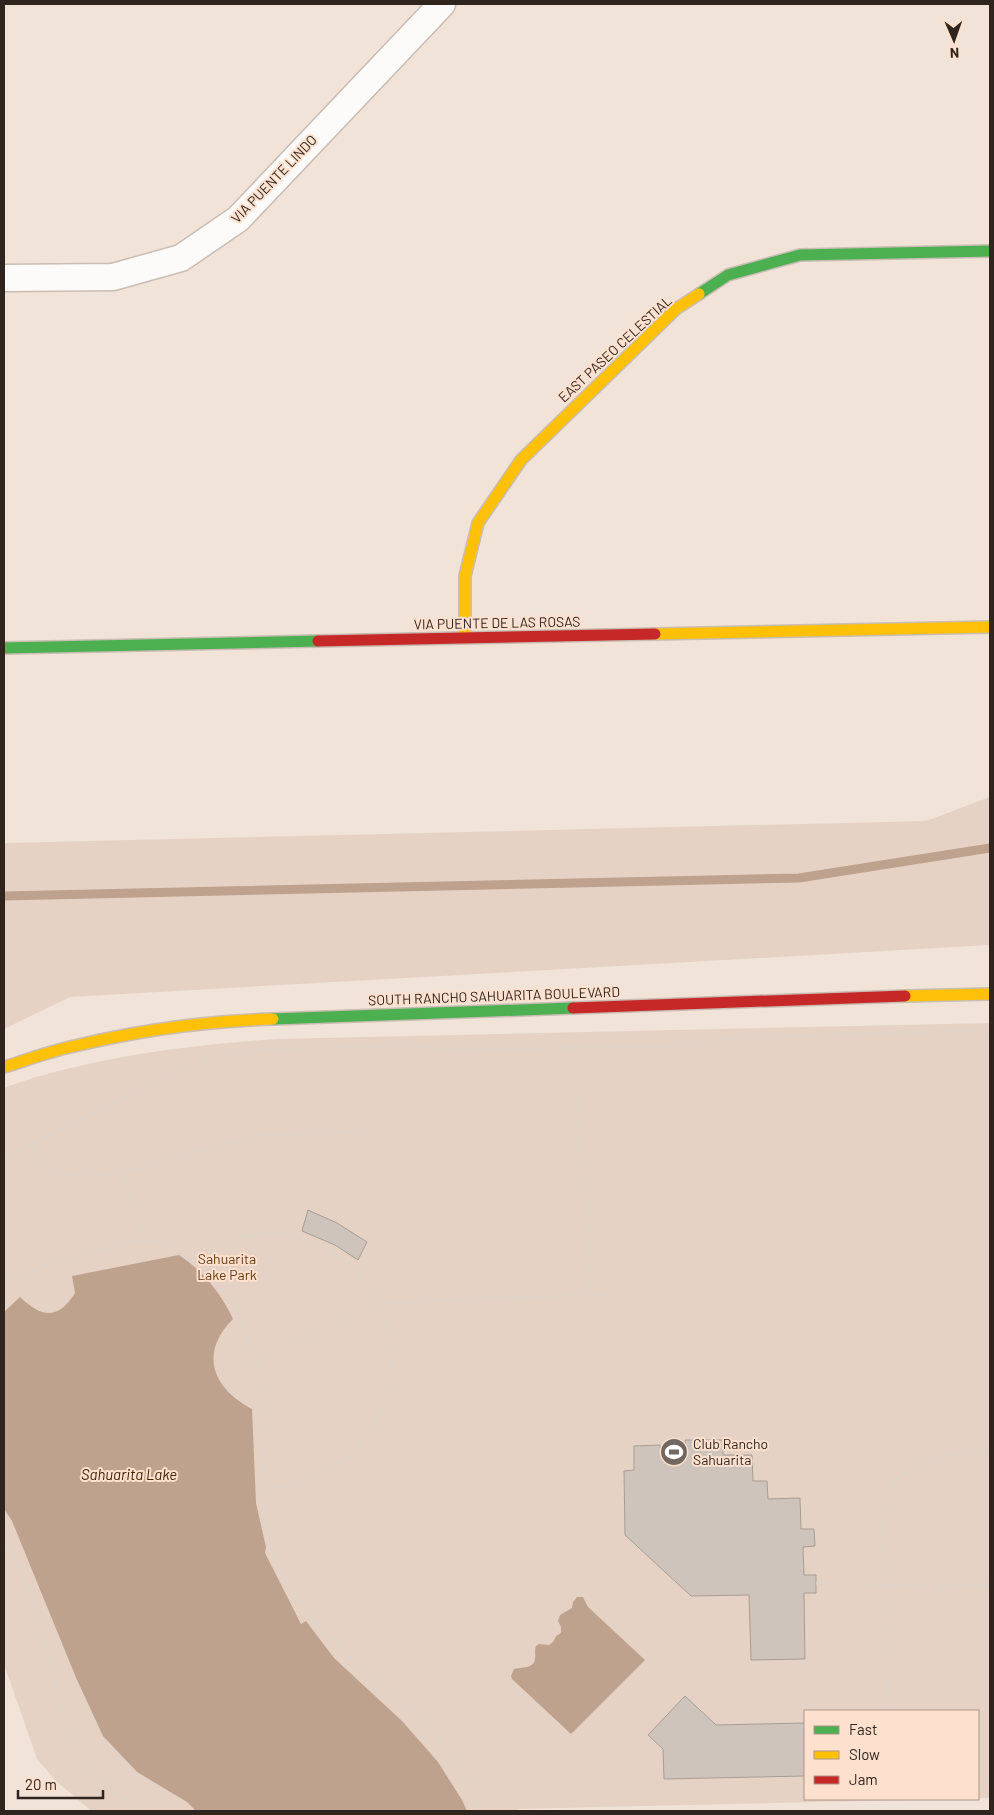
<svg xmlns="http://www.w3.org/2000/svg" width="994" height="1815" font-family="Barlow,sans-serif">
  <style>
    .green { fill: #e5d2c5 }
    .water { fill: #bea28e }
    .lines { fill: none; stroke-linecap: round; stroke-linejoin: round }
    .stream { stroke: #bea28e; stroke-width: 9 }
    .building { fill: #cfc4bb; stroke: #a89d94 }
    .street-casing { stroke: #c9bdb4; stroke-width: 29 }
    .fast-casing { stroke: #c9bdb4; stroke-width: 14 }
    .slow-casing { stroke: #c9bdb4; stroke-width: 14 }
    .jam-casing { stroke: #c9bdb4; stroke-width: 14 }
    .path { stroke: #d8d4d0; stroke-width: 3; stroke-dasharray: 1 4; stroke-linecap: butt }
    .street { stroke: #fdfbf9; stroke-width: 26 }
    .fast { stroke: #4caf50; stroke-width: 11 }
    .slow { stroke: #ffc107; stroke-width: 11 }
    .jam { stroke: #c62828; stroke-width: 11 }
    .labels { text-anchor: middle; stroke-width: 4; stroke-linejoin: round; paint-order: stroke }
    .street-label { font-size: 14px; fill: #2f251e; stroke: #fde1ce }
    .park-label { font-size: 14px; fill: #663911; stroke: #fde1ce }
    .poi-label { font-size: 14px; fill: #2f251e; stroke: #fde1ce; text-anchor: start }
    .water-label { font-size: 15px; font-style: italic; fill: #432103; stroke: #fde1ce }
  </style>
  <rect width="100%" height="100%" fill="#f2e3d8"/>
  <g class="green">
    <path d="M990,797V945L70,997L4,1029V843L926,821Z"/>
    <path d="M990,1023V1798H978V1711H805V1799H951L518,1809L517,1811H91L55,1780L37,1759L4,1664V1088C32,1077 62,1070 92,1063C153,1050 215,1043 278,1039Z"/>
  </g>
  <g class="water">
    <path d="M179,1255C203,1271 221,1293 233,1319C199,1353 212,1388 252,1409L256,1503L266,1547L265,1553L301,1624L306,1621L334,1658L402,1721L438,1762L462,1800L467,1811H196L187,1802L137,1772L103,1736L77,1680L12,1521L4,1509V1312L20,1297C42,1318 58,1320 75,1293L72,1276Z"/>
    <path d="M577,1597H583L588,1607L645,1660L571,1734L512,1679L511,1676L514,1669C521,1667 534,1669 535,1659C536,1654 534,1651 536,1646L539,1644L549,1645L553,1642L556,1636L561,1633V1627L558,1621L560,1615L572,1608L573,1602Z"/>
  </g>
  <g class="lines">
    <path class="stream" d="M4,896L799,878L990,848"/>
  </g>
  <g class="building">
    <path d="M308,1210L337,1223L367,1242L358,1260L335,1245L302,1231Z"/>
    <path d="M685,1440H723V1455H752L753,1481H767L768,1499L800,1498L801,1529H814L815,1546L803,1547L804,1575H816V1593H804L805,1659L751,1660L749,1595L691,1596L625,1535L624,1471L634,1470V1446L660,1445L661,1454L686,1453Z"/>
    <path d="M685,1696L716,1725L805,1723V1776L664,1779L663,1749L648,1735Z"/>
  </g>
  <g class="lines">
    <g class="street-casing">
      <path id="street" d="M4,278L113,277L181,258L238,219L442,4"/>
    </g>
    <g class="fast-casing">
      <g id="fast">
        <path d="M699,294L728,275L800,255L990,251"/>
        <path d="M4,648L318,641"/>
        <path d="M273,1019L573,1008"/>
      </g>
    </g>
    <g class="slow-casing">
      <g id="slow">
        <path d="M655,634L990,627"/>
        <path d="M465,638V576L478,523L521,460L676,309L699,294"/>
        <path d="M905,996L990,994"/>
        <path d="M4,1067C24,1061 45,1053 66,1048C134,1031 203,1021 273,1019"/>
      </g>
    </g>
    <g class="jam-casing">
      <g id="jam">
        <path d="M318,641L655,634"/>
        <path d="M573,1008L905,996"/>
      </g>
    </g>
    <g class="path">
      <path d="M578,1091C579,1126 575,1170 587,1202L590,1295"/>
      <path d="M30,1145L43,1167L63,1174L122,1173L252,1136L375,1130"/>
      <path d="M4,1156L30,1145L202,1061L220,1055L242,1051L414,1045L445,1051L693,1045L722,1038L969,1031L990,1037"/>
      <path d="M122,1173L144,1241"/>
      <path d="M191,1262C228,1236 264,1225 308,1241C348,1255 375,1282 386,1322C406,1390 373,1456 306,1481C293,1486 279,1488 265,1489"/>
      <path d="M4,1279L127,1242L163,1241L209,1276L234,1304L245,1331L256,1365L262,1405L266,1522L270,1548L288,1586L310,1616L367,1674L423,1719L446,1747L466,1776L478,1811"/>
      <path d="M256,1363L380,1303L610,1294"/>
      <path d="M4,1535L32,1598L67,1723L84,1766L135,1811"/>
      <path d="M816,1583L936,1587L990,1585"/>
      <path d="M889,1711L882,1528C883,1519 883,1509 886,1501C895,1474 921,1458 948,1455C962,1453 976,1454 990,1453"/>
      <path d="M978,1781L990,1779"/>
    </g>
    <use href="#street" class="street"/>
    <use href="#fast" class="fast"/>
    <use href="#slow" class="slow"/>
    <use href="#jam" class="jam"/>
  </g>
  <defs>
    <g id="stadium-disc" transform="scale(1.4375)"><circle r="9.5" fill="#73685f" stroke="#fde1ce"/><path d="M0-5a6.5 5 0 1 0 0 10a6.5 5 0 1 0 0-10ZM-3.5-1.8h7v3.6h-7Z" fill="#fff"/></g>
  </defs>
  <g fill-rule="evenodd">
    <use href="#stadium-disc" x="674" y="1452"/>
  </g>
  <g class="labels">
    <g class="street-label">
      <text transform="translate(274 179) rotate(-46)" y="5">VIA PUENTE LINDO</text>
      <text transform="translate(615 349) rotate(-43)" y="5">EAST PASEO CELESTIAL</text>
      <text transform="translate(497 623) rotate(-1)" y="5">VIA PUENTE DE LAS ROSAS</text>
      <text transform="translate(494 996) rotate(-2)" y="5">SOUTH RANCHO SAHUARITA BOULEVARD</text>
    </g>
    <g class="park-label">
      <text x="227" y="1264">Sahuarita<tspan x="227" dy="16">Lake Park</tspan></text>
    </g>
    <g class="poi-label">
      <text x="693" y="1449">Club Rancho<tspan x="693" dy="16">Sahuarita</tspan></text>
    </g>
    <g class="water-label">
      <text x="129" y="1480">Sahuarita Lake</text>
    </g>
  </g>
  <rect width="994" height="1815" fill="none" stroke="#2f251e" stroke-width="10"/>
  <rect x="804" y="1710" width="175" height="90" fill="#fde1ce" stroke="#ab9688"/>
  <rect x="814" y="1726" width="25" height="8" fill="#4caf50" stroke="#ab9688"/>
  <text x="849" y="1735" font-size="15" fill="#2f251e">Fast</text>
  <rect x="814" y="1751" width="25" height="8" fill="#ffc107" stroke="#ab9688"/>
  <text x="849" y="1760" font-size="15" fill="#2f251e">Slow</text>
  <rect x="814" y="1776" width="25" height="8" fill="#c62828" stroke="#ab9688"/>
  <text x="849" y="1785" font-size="15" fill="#2f251e">Jam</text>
  <g transform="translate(954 40) rotate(178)" stroke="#fde1ce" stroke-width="4" paint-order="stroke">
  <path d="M0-4L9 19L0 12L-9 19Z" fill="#2f251e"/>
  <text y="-8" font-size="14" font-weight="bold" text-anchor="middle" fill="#2f251e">N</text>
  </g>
  <path d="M18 1790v8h85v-8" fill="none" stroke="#2f251e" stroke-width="2.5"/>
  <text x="25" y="1790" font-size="15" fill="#2f251e" stroke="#fde1ce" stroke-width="4" paint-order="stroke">20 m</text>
</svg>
